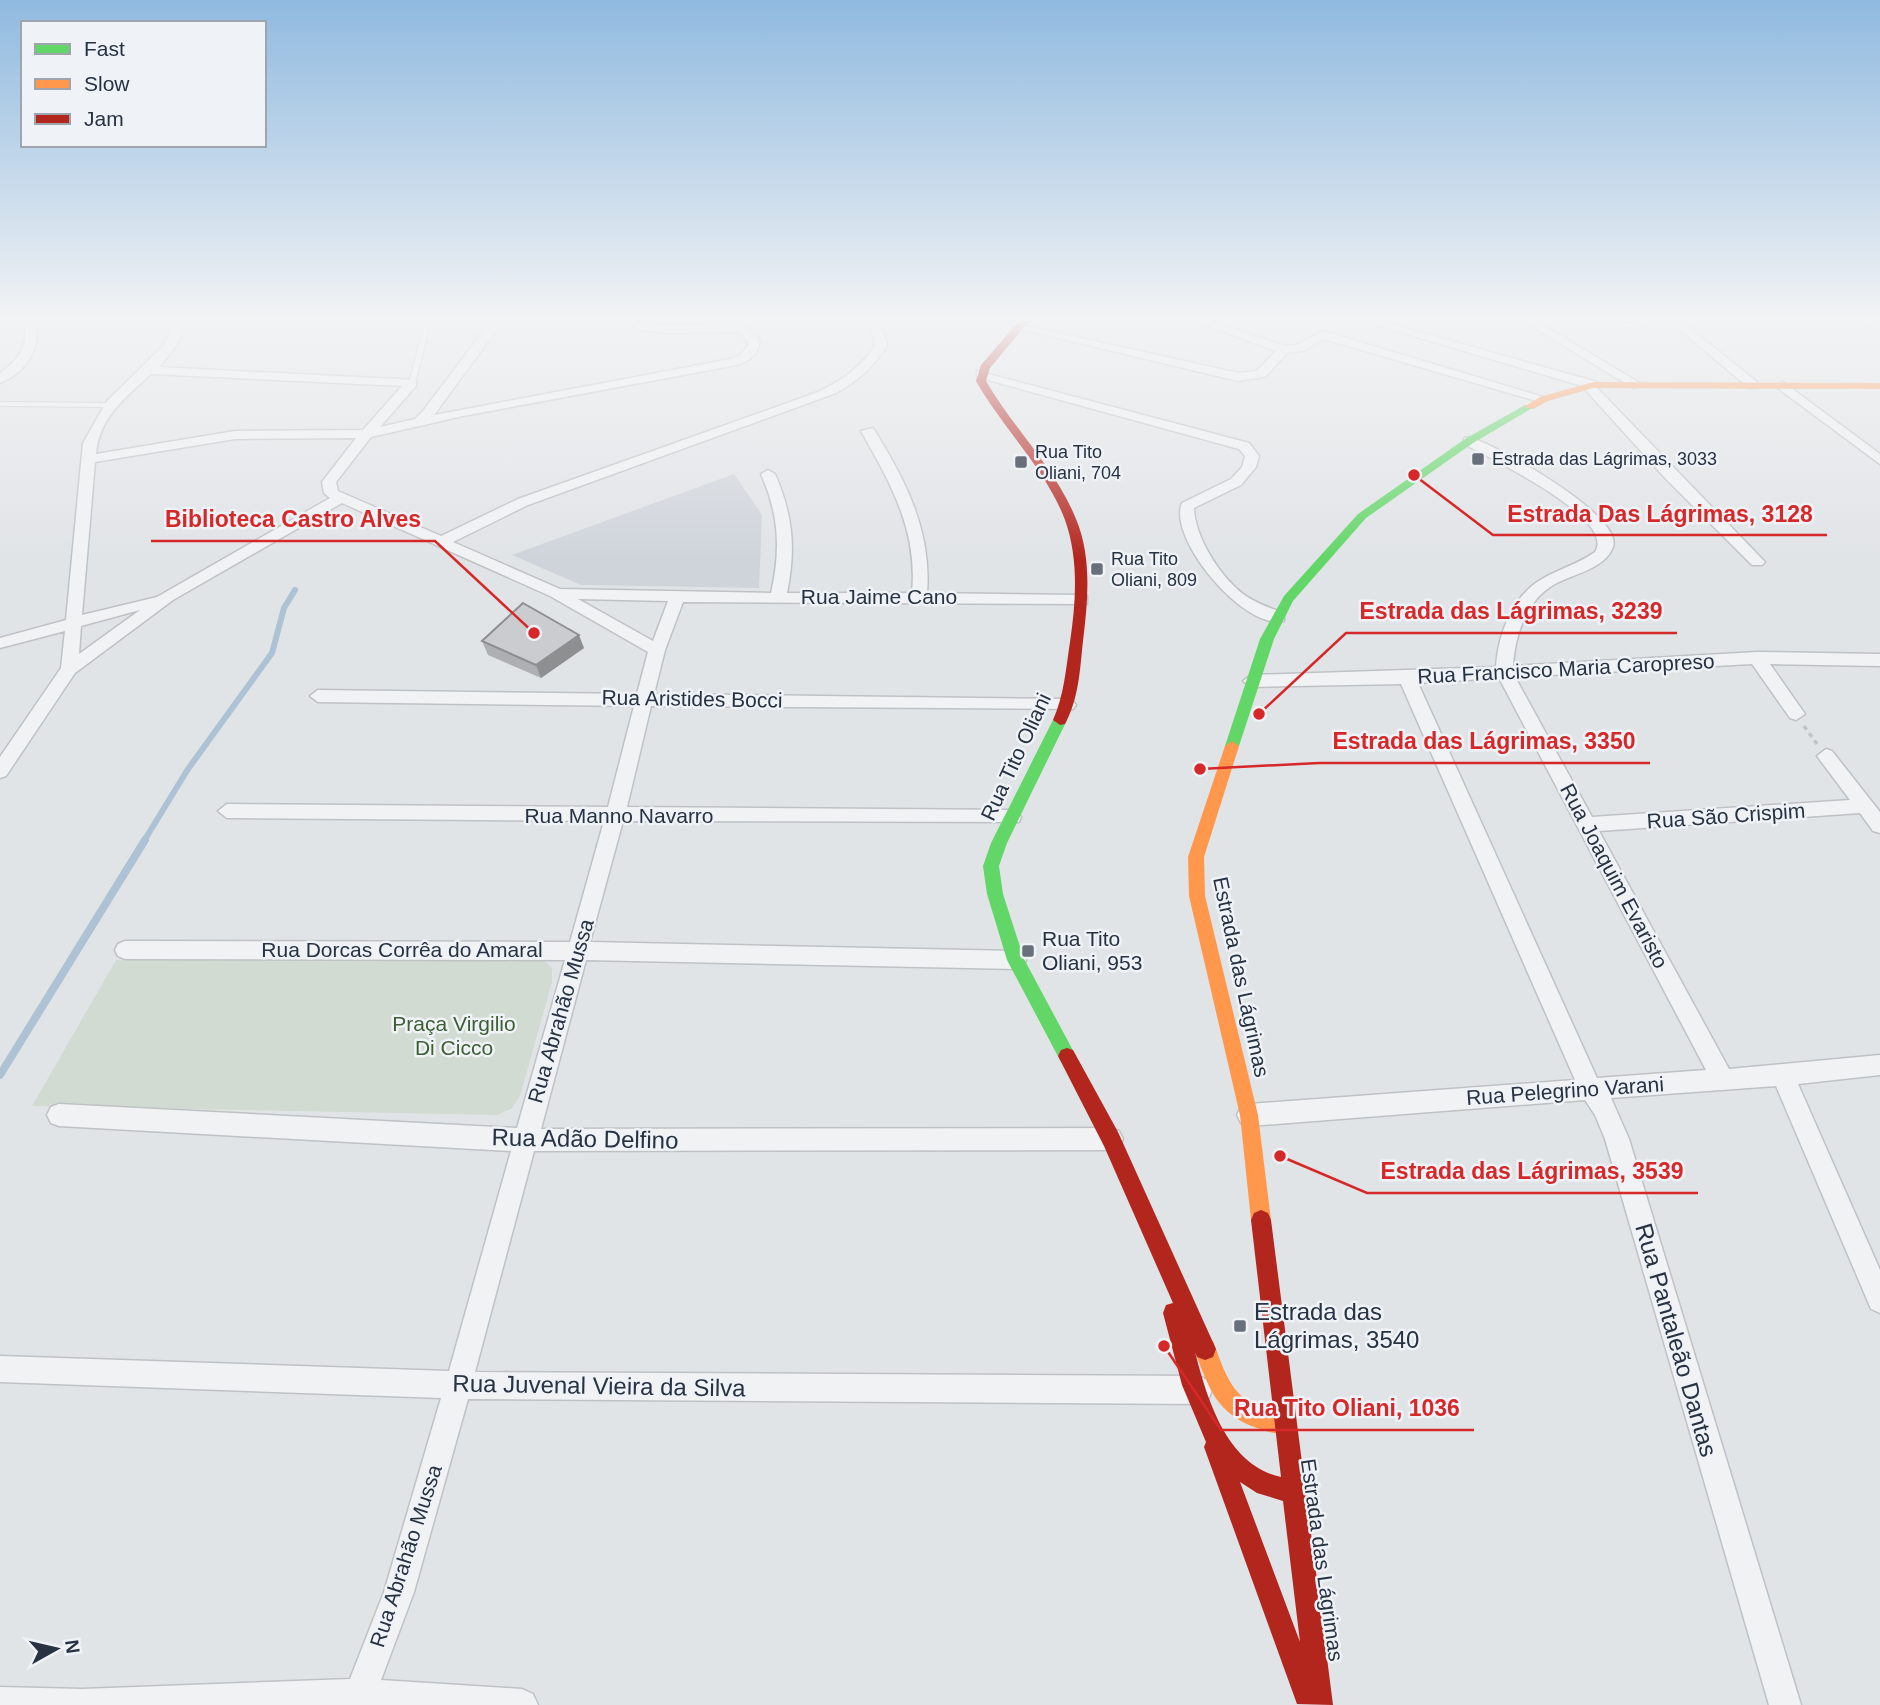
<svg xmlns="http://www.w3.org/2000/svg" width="1880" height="1705" font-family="Helvetica,sans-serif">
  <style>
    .built { fill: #cfd4db }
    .green { fill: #d2dbd1 }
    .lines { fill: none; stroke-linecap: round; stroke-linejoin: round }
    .stream-far1 { stroke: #adc2d4; stroke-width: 6 }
    .stream { stroke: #adc2d4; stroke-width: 8 }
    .lane-casing { stroke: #bfc2c5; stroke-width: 2 }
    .street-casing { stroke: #bfc2c5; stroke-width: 3 }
    .path-far1 { stroke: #c0c3c7; stroke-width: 2.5; stroke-dasharray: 3.5 3.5; stroke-linecap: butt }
    .path { stroke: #c0c3c7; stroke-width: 3.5; stroke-dasharray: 4.5 4.5; stroke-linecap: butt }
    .lane { fill: #f1f2f3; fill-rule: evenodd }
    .street { fill: #f1f2f3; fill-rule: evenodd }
    .fast { fill: #63d668; fill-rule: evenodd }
    .slow { fill: #ff974d; fill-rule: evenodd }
    .jam { fill: #b3261e; fill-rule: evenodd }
    .wall { fill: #aeafb2 }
    .shaded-wall { fill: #8d8f91 }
    .building { fill: #cacccf; stroke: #8d8f91; stroke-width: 2 }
    .poi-dot { fill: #68707c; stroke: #eff2f7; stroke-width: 2.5 }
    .labels { text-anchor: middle; stroke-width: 5; stroke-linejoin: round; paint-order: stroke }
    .far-poi-label { font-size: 18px; fill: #273242; stroke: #eff2f7; text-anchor: start }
    .street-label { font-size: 21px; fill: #273242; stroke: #eff2f7 }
    .poi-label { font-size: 21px; fill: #273242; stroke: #eff2f7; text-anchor: start }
    .park-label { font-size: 21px; fill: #3d5f33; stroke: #eff2f7 }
    .near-street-label { font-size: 24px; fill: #273242; stroke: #eff2f7 }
    .near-poi-label { font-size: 24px; fill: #273242; stroke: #eff2f7; text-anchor: start }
    .leader { fill: none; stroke: #d62828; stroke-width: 2.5 }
    .callout-dot { fill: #d62828; stroke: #eff2f7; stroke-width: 2.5 }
    .callout-label { font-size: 23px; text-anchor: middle; font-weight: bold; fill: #d62828; stroke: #eff2f7; stroke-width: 5; stroke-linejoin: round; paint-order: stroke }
  </style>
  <rect width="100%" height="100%" fill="#e1e4e7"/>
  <path class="built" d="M734,474L762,515L759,588L581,585L512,555Z"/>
  <path class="green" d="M536,957L543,959L552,968V982L520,1096L512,1108L498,1115L32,1106L116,960Z"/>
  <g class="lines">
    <path class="stream-far1" d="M144,841L188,769L272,653L284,608L295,590"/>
    <path class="stream" d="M0,1075L145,840"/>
    <g class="lane-casing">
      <g id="lane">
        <path d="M425,321H431L415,383L412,385L409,383Z"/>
        <path d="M1672,321L1679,322L1676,324L1601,329L1598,327L1601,325Z"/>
        <path d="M0,402L110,403L113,405L110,407L0,406Z"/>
      </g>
    </g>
    <g class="street-casing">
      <g id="street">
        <path d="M24,321H36C42,347 26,373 0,383V373C19,359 30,346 24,321Z"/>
        <path d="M175,321H186L177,345L159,367L416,380V386L380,427L415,419L423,411L491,321H503L434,415L731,359L739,356L748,346L747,340L739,332L666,333L636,329L630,321L653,325L743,326L759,339C761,353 749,361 737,365L463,416L371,437L336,482L338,491L441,536L518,499L818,392C841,381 861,368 875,345L869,321H880L887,345C874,367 858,381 836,393L528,505L453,542L560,589L771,593C781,549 779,515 761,474L768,470L775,474C793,515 796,549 787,593H912C918,531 891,484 861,431L873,428C905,479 932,531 927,593L1081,595L1087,596V604L683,602L665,650L654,694L1067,699L1073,701L1076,705L1073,709L651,706L627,807L1012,810L1021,817L1019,822L623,821L590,942L1016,951L1023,954L1026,960L1023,966L1016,969L586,960L541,1129L1111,1128L1119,1131L1123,1139L1119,1147L1111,1150L534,1151L475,1372L1198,1376L1208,1380L1212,1390L1208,1400L1198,1404L468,1399L414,1592L381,1680L522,1689L533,1694L538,1705H0V1687L82,1689L350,1679L384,1592L441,1398L0,1382V1356L449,1371L511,1151L59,1126L51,1123L47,1115L51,1107L59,1104L517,1128L565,960L125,959L118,956L115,950L118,944L125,941L570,942L604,821L227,818L218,811L227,804L608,807L634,706L318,702L310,696L318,690L637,694L648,652L550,596L342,503L173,600L75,673L6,776L0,778V757L61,668L65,631L0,648V638L66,620L83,443L107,401L165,344ZM151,374L402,386L363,430L235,431L96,454C99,417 126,397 151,374ZM356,438L322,482L324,493L330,498L157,597L82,615L95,462L235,439ZM578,599L668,601L653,641ZM140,610L79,654L81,626Z"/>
        <path d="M1194,321H1210L1285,346L1296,345L1323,331L1550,399L1540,402L1324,339L1303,351L1287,353L1265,377L1238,381L1012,327L1018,324L1238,373L1257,371L1276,351Z"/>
        <path d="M1363,321H1380L1597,382V388L1765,562L1762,565H1752L1666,479L1582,386Z"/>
        <path d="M1523,321H1536L1643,385L1633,388Z"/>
        <path d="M1670,321H1681L1757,382V388H1749Z"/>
        <path d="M977,371L1249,443L1259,456L1256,467L1241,485L1194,508C1195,538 1220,576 1243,594C1255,603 1270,608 1284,613V621C1244,631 1167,538 1182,503L1231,479L1242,467L1245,456L1239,449L977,377Z"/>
        <path d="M1783,382L1880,454V464L1779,389L1777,386Z"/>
        <path d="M1469,437C1495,444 1624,516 1613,547C1605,569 1573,574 1555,584C1526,600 1515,635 1513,666L1757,652L1880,654V666L1770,664L1805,714L1796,720L1790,718L1752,664L1515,677L1592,817L1850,800L1817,756L1826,749L1832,751L1880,812V833L1873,831L1860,813L1599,831L1729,1069L1880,1055V1075L1798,1084L1880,1270V1313L1871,1309L1776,1086L1611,1098L1629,1139L1801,1705H1769L1605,1139L1595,1115L1585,1100L1249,1126L1241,1123L1237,1115L1241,1107L1249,1104L1575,1080L1401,684L1251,687L1243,681L1251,675L1496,667C1498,635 1512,596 1542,579C1559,569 1578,564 1595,552C1617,518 1489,458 1464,444V438ZM1499,678L1706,1070L1597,1078L1418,683Z"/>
      </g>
    </g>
    <path class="path-far1" d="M1854,321L1875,331"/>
    <path class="path" d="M1804,726L1817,744"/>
    <use href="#lane" class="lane"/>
    <use href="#street" class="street"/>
    <g class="fast">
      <path d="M1525,405L1534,407L1473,443L1366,518L1293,601L1274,639L1239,746L1232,751L1227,750L1225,746L1260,639L1284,596L1358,514L1465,439Z"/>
      <path d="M1060,715L1067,720L1007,843L999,866L1003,894L1024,959L1076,1056L1073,1062L1067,1064L1061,1062L1007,960L987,894L983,866L991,843L1053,720Z"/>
    </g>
    <g class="slow">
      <path d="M1593,382L1880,383V389L1593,388L1548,401L1533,409L1524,407L1540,397Z"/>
      <path d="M1232,741L1239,746L1204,857L1205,896L1258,1115L1271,1220L1268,1227L1261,1230L1254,1227L1251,1220L1240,1115L1189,896L1188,857L1225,746Z"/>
      <path d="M1205,1338L1213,1341C1222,1364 1229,1393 1254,1404C1266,1410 1279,1410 1291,1415L1294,1423L1291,1431C1281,1435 1270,1433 1260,1429C1216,1415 1209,1388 1194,1349L1197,1341Z"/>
    </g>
    <g class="jam">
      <path d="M1019,321H1029L990,368L986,381C1013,428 1056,469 1076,519C1092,557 1088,601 1083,641C1080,668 1079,699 1065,724L1060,725L1053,720C1064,696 1066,668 1070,642C1076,602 1079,559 1065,520C1047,471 1002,427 976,381L981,365Z"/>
      <path d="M1067,1048L1073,1050L1118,1132L1216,1349L1213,1357L1205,1360L1197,1357L1195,1352C1207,1398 1226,1465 1281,1477L1251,1220L1254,1213L1261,1210L1268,1213L1271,1220L1333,1705L1297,1704L1204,1447L1206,1442L1182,1385L1163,1313L1166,1305L1173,1303L1104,1146L1058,1056L1061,1050ZM1240,1482L1257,1493L1283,1501L1300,1642Z"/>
    </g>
  </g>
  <path class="wall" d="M482,641L584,648L541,678L488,655Z"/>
  <path class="shaded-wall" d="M579,635L584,648L541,678L536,665Z"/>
  <path class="building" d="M523,603L579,635L536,665L482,641Z"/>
  <linearGradient id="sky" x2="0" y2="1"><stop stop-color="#90bae0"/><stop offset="0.57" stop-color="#f2f3f4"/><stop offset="1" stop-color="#f2f3f4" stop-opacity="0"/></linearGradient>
  <rect width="1880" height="559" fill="url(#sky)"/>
  <g class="poi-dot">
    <rect x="1471" y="452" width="14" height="14" rx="3.5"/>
    <rect x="1014" y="455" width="14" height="14" rx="3.5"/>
    <rect x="1090" y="562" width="14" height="14" rx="3.5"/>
    <rect x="1021" y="944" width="14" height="14" rx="3.5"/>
    <rect x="1233" y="1319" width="14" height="14" rx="3.5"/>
  </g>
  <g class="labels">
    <g class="far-poi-label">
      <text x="1035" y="458">Rua Tito<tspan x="1035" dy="21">Oliani, 704</tspan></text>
      <text x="1492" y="465">Estrada das Lágrimas, 3033</text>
      <text x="1111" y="565">Rua Tito<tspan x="1111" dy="21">Oliani, 809</tspan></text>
    </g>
    <g class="street-label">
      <text x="879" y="604">Rua Jaime Cano</text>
      <text transform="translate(1566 669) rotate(-3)" y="7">Rua Francisco Maria Caropreso</text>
      <text transform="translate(692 699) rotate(1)" y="7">Rua Aristides Bocci</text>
      <text transform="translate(1016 757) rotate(-65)" y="7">Rua Tito Oliani</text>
      <text x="619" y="823">Rua Manno Navarro</text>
      <text transform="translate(1726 816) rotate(-4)" y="7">Rua São Crispim</text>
      <text transform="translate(1614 876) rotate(62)" y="7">Rua Joaquim Evaristo</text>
      <text x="402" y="957">Rua Dorcas Corrêa do Amaral</text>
      <text transform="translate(1241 977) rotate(78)" y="7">Estrada das Lágrimas</text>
      <text transform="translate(561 1011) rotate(-74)" y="7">Rua Abrahão Mussa</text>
      <text transform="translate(1565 1091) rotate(-4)" y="7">Rua Pelegrino Varani</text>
      <text transform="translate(406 1556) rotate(-72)" y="7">Rua Abrahão Mussa</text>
      <text transform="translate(1322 1560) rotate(82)" y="7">Estrada das Lágrimas</text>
    </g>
    <g class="poi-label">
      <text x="1042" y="946">Rua Tito<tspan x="1042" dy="24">Oliani, 953</tspan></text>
    </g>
    <g class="park-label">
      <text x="454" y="1031">Praça Virgilio<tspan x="454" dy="24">Di Cicco</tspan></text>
    </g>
    <g class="near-street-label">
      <text transform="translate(585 1139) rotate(1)" y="8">Rua Adão Delfino</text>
      <text transform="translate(1676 1340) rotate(74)" y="8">Rua Pantaleão Dantas</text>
      <text transform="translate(599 1386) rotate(1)" y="8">Rua Juvenal Vieira da Silva</text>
    </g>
    <g class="near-poi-label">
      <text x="1254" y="1320">Estrada das<tspan x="1254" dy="28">Lágrimas, 3540</tspan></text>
    </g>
  </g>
  <path class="leader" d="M1414 475L1493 535H1827M534 633L435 541H151M1259 714L1346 633H1677M1200 769L1319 763H1650M1280 1156L1367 1193H1698M1164 1346L1221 1430H1474"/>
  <g class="callout-dot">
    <circle cx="1414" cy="475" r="7"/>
    <circle cx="534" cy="633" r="7"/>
    <circle cx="1259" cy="714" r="7"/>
    <circle cx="1200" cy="769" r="7"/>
    <circle cx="1280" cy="1156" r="7"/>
    <circle cx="1164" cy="1346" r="7"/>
  </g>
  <g class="callout-label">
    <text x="1660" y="522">Estrada Das Lágrimas, 3128</text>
    <text x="293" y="527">Biblioteca Castro Alves</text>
    <text x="1511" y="619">Estrada das Lágrimas, 3239</text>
    <text x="1484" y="749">Estrada das Lágrimas, 3350</text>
    <text x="1532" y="1179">Estrada das Lágrimas, 3539</text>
    <text x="1347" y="1416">Rua Tito Oliani, 1036</text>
  </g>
  <rect x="21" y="21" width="245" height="126" fill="#eff2f7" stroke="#9fa5af" stroke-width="2"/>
  <rect x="35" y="44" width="35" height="10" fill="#63d668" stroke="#9fa5af" stroke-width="2"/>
  <text x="84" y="56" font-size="21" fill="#273242">Fast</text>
  <rect x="35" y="79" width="35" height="10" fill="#ff974d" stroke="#9fa5af" stroke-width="2"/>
  <text x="84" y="91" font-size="21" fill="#273242">Slow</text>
  <rect x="35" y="114" width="35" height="10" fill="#b3261e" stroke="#9fa5af" stroke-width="2"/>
  <text x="84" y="126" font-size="21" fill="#273242">Jam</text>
  <g transform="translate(56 1649) rotate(82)" stroke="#eff2f7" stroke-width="5" paint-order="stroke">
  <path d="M0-5L12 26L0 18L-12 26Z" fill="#273242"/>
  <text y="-10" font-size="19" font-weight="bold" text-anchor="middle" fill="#273242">N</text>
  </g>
</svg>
